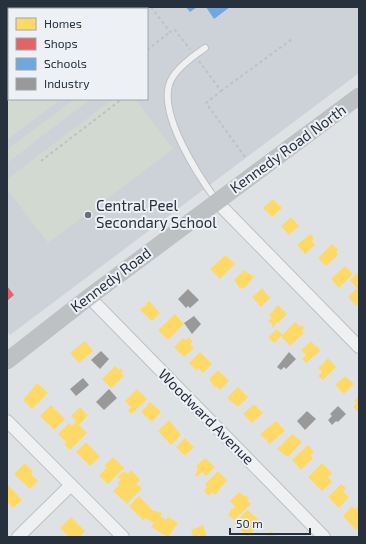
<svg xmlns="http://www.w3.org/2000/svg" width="366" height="544" font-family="'Exo 2',sans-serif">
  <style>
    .built { fill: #cdd2d8; fill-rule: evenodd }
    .green { fill: #d1d9d0 }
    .homes { fill: #ffd966 }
    .shops { fill: #e06666 }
    .schools { fill: #6fa8dc }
    .industry { fill: #999 }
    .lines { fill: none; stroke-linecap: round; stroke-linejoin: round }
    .lane-casing { stroke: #bec0c3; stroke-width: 8 }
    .street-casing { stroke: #bec0c3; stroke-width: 14 }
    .path { stroke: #bec1c5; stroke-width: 2; stroke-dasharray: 3 3; stroke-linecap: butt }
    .lane { stroke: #eff0f1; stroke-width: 6 }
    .street { stroke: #eff0f1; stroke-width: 12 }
    .secondary { stroke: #bdc1c4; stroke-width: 17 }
    .poi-dot { fill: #676f78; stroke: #edf1f5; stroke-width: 1.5 }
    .labels { text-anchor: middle; stroke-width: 4; stroke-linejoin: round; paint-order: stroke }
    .street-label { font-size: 15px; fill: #27313d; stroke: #edf1f5 }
    .poi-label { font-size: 15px; fill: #27313d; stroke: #edf1f5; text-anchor: start }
  </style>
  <rect width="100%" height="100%" fill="#dfe2e5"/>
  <path class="built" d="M7,7H359V73L10,335L7,331ZM9,9H147V99H9Z"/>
  <g class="green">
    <path d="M9,26V99H61L7,140V27Z"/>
    <path d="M74,99H91L7,163V150Z"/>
    <path d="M113,99H135L173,149L48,243L7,189V179Z"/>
  </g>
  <g class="homes">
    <path d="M273,199L282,208L272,217L263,208Z"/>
    <path d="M291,217L299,226L289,235L281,226Z"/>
    <path d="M310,234L314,238L312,241L315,245L305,254L297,245Z"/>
    <path d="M332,244L338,250L336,252L338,255L326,266L318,258Z"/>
    <path d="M225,255L235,264L220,279L210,269Z"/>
    <path d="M345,266L353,274L339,288L331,279Z"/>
    <path d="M244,270L254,277L243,289L242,287L240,289L234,280Z"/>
    <path d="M359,271V281L357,283L359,285V303L356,306L348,297L357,288L350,280Z"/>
    <path d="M262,288L270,298L261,307L252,297Z"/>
    <path d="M149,301L160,313L152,321L140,310Z"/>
    <path d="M278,305L287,314L278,323L277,322L273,328L272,327L273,325L268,321L272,318L269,315Z"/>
    <path d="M175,314L184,324L168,340L158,330Z"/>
    <path d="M295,322L300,327L302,325L304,328L302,331L304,333L290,346L281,336L274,343L268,337L277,329L282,335Z"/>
    <path d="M189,337L193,342L190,345L194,348L184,357L174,347L183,338L186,340Z"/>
    <path d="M85,341L93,351L79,363L70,353Z"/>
    <path d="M311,341L316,347L317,345L320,351L306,363L302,359L306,355L301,350Z"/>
    <path d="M200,352L212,364L203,373L198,368L196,370L189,363Z"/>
    <path d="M328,358L336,367L323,380L318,376L322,372L318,368Z"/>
    <path d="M115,366L119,370L121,368L123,370L121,373L124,376L111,388L102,379Z"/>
    <path d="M218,370L229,381L220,390L216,386L214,387L209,379Z"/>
    <path d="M345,376L354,384L344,394L335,385Z"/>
    <path d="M37,383L48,393L32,409L23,400Z"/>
    <path d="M238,387L248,397L238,407L227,398Z"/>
    <path d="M137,389L147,399L131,414L128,410L131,407L125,401Z"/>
    <path d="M359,396V413L353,407L357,403L354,401Z"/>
    <path d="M150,402L161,412L152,422L141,412Z"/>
    <path d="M254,404L263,413L252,423L243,414Z"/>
    <path d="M51,405L65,419L54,430L40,416Z"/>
    <path d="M80,407L88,415L79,425L87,433L70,450L64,444L66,442L58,434L69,423L72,426L76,422L71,416Z"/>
    <path d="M169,420L181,435L171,445L158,431Z"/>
    <path d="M276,421L285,431L270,444L260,434Z"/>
    <path d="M292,434L302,442L288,457L277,449Z"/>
    <path d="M185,438L194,447L185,456L176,447Z"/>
    <path d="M86,442L100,457L90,466L76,452Z"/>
    <path d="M308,445L314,452L310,455L313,458L301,470L292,460Z"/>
    <path d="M113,457L124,468L108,484L99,476L106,468L104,466Z"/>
    <path d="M205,458L215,467L206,476L202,472L197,477L195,475L198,469L196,466Z"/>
    <path d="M25,463L33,472L31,474L38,481L30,489L14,474Z"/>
    <path d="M322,463L332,473L328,477L332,482L322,491L308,477Z"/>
    <path d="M131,470L140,480L136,484L142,488L127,504L113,491L119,485L117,483L121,480L118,477L124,471L128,474Z"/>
    <path d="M218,471L227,480L215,495L212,492L209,496L204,491L207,487L205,484Z"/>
    <path d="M7,484L22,500L13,508L7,502Z"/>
    <path d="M341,484L346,488L343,492L349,497L339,508L328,497Z"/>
    <path d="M239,492L244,496L246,495L249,498L247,500L251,504L234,520L228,514L231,511L230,510L235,507L230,501Z"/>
    <path d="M139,496L152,510L162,513L160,516L166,520L168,517L178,523L168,537L151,527L154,523L146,518L143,520L129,506Z"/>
    <path d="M352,506L355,509L357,507L359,508V527L356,530L343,516Z"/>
    <path d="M247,510L258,519L253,525L256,528L248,537L234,524Z"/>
    <path d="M71,517L85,531L80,537H69L60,528Z"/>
    <path d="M203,525L207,536L201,537L199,534L198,535L199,537H189L193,535L191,530Z"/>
    <path d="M271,531L277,537H265Z"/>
  </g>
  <path class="shops" d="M7,286L14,295L7,301Z"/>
  <g class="schools">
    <path d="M186,7H197L190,12Z"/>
    <path d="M206,7H230L214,19Z"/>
  </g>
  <g class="industry">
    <path d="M188,289L199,300L190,308L188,306L186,308L178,299Z"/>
    <path d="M194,316L201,324L192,334L184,323Z"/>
    <path d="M101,351L109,359L100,369L91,360Z"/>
    <path d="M289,352L296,359L286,369L284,367L281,370L277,367Z"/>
    <path d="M83,378L89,385L76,396L70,389Z"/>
    <path d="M109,389L117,398L104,410L96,402Z"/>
    <path d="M338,406L346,414L338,422L336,421L332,425L328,420L332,416L330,414Z"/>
    <path d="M307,411L316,419L305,430L297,421Z"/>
  </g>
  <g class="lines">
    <g class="lane-casing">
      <path id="lane" d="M205,48C193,56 173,70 169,85C160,117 198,175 216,200"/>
    </g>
    <g class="street-casing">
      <g id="street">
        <path d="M217,202L359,347"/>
        <path d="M89,297L324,537"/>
        <path d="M7,421L123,537"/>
        <path d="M18,537L71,485"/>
      </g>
    </g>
    <g class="path">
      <path d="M151,7L170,32L175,30L190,49"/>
      <path d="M147,50L170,32"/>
      <path d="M199,61L221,91L206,103L245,157"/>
      <path d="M221,91L292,39"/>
      <path d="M41,161L122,99"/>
    </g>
    <use href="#lane" class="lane"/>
    <use href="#street" class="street"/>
    <path class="secondary" d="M7,361L89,297L359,96"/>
  </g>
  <circle class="poi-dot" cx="88" cy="215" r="4"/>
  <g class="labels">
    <g class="street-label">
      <text transform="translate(288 149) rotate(-36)" y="5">Kennedy Road North</text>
      <text transform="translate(111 280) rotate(-37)" y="5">Kennedy Road</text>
      <text transform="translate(206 417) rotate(45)" y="5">Woodward Avenue</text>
    </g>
    <g class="poi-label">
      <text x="96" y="211">Central Peel<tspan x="96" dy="17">Secondary School</tspan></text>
    </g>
  </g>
  <rect width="366" height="544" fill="none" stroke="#27313d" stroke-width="16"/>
  <rect x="8" y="8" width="140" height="92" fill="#edf1f5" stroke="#9ea4ab"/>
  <rect x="16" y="18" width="20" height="12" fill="#ffd966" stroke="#9ea4ab"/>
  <text x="44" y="28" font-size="12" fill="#27313d">Homes</text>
  <rect x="16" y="38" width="20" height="12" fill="#e06666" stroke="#9ea4ab"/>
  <text x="44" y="48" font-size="12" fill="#27313d">Shops</text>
  <rect x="16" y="58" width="20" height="12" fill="#6fa8dc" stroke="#9ea4ab"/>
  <text x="44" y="68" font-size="12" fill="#27313d">Schools</text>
  <rect x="16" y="78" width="20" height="12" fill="#999999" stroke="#9ea4ab"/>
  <text x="44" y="88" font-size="12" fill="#27313d">Industry</text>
  <path d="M230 528v6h80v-6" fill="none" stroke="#27313d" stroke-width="2"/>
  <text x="236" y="528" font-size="12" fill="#27313d" stroke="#edf1f5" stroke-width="3" paint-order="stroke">50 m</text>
</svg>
